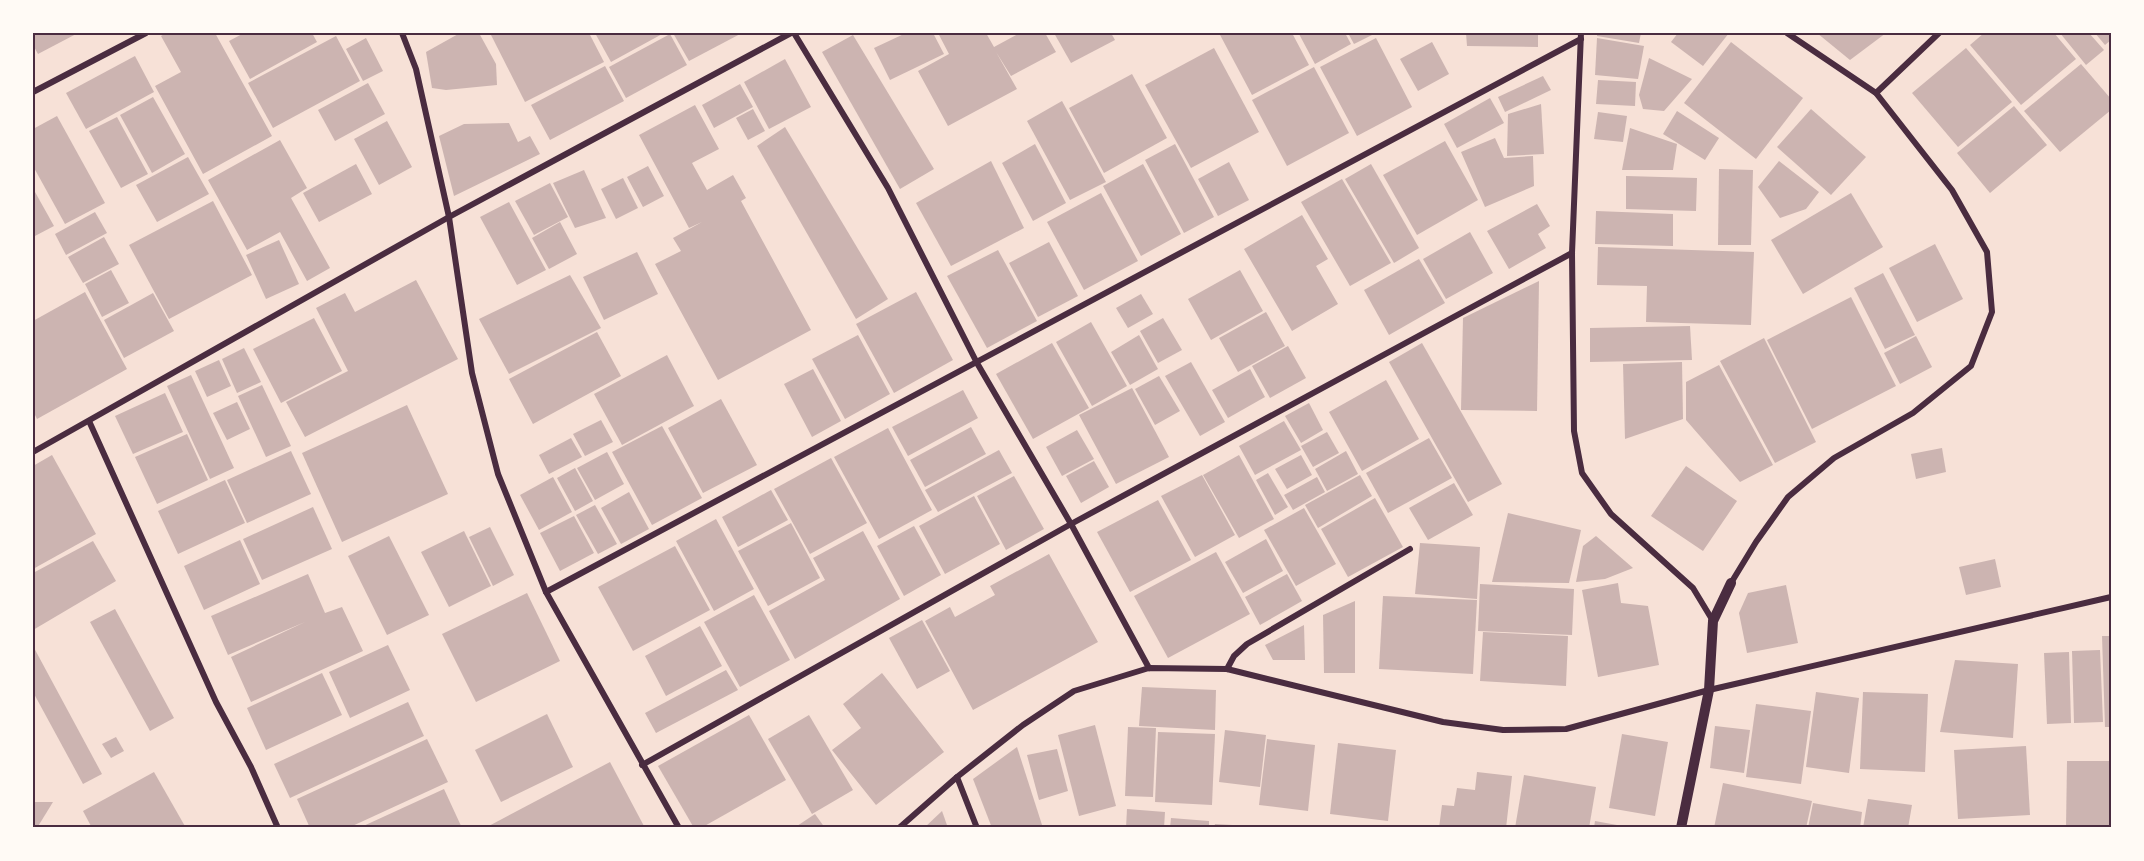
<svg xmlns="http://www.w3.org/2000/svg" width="2144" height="861" font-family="Figtree,sans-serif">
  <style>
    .building { fill: #ccb4b1 }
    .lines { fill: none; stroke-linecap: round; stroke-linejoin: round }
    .minor { stroke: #4a2c40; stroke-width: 6 }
    .tertiary { stroke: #4a2c40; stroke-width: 10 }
    .neatline { fill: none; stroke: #4a2c40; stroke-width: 2 }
  </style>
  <rect width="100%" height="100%" fill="#f7e1d7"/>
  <g class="building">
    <path d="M33,33H78L38,54L33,45Z"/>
    <path d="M166,33H215L272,136L203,174L155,86L181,72L161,36Z"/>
    <path d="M244,33H312L317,42L250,79L229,41Z"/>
    <path d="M460,33H479L496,64L497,85L446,90L432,88L426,52Z"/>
    <path d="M490,33H589L604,62L525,102Z"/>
    <path d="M595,33H664L611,62Z"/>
    <path d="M673,33H742L689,61Z"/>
    <path d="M906,33H933L944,54L890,80L874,48Z"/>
    <path d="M938,33H986L994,47L1020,33H1045L1056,52L1011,76L996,52L1017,89L948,126L918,71L949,54Z"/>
    <path d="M1054,33H1111L1115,40L1071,63Z"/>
    <path d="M1219,33H1292L1309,65L1252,95Z"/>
    <path d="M1301,33H1345L1351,44L1315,64L1299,34Z"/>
    <path d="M1348,33H1376L1354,44Z"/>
    <path d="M1466,33H1538V47L1467,46Z"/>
    <path d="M1597,33H1641L1639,43L1597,36Z"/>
    <path d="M1678,33H1729L1703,66L1671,42Z"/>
    <path d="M1817,33H1886L1850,60Z"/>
    <path d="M1984,33H2054L2076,59L2021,105L1970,45Z"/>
    <path d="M2060,33H2089L2104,50L2086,65Z"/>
    <path d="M2095,33H2111V40L2105,45Z"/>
    <path d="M670,34L687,65L626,98L609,67Z"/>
    <path d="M853,35L934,169L900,189L822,52Z"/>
    <path d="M336,36L360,81L273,128L248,83Z"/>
    <path d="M366,38L383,71L363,81L346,49Z"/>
    <path d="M1376,38L1412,107L1357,136L1320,67Z"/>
    <path d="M1597,38L1644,46L1638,79L1595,75Z"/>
    <path d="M1432,42L1449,74L1418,91L1400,59Z"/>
    <path d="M1731,42L1803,98L1756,159L1684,103Z"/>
    <path d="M1214,48L1259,132L1191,168L1145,85Z"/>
    <path d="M1966,48L2012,102L1958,147L1912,93Z"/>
    <path d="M135,56L154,92L86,129L66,93Z"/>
    <path d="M1649,58L1692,79L1664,111L1643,109L1639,95Z"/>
    <path d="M785,59L811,107L769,129L744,82Z"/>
    <path d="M2081,64L2111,99V110L2060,152L2024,111Z"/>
    <path d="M605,66L624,101L550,140L531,105Z"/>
    <path d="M1314,67L1349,133L1287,166L1252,100Z"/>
    <path d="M1132,74L1167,138L1104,173L1069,108Z"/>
    <path d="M1543,76L1551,90L1505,112L1498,97Z"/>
    <path d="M1598,80L1636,82L1635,106L1596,104Z"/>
    <path d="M368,83L385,114L335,141L318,110Z"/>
    <path d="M740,84L753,107L714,128L702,105Z"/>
    <path d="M153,97L185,154L152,173L120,115Z"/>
    <path d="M1490,98L1504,123L1457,148L1444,124Z"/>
    <path d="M1062,101L1106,182L1070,200L1027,121Z"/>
    <path d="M1541,104L1544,154L1507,156L1508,114Z"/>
    <path d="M695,105L719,149L692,163L707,190L733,175L746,198L741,201L811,330L718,380L655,264L681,251L673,238L702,222L689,228L639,135Z"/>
    <path d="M2014,106L2047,145L1990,193L1957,153Z"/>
    <path d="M753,109L765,131L748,140L736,118Z"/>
    <path d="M1811,109L1866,157L1831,195L1777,147Z"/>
    <path d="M1677,111L1719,138L1705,160L1663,134Z"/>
    <path d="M1598,112L1627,116L1623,142L1594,139Z"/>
    <path d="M57,116L105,203L65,224L33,166V129Z"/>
    <path d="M117,117L148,174L121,188L89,131Z"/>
    <path d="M387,121L412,167L379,185L354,139Z"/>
    <path d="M509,123L518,142L530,136L540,154L454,196L439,136L464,124Z"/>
    <path d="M785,127L888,299L856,319L757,146Z"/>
    <path d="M1630,128L1677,144L1673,170H1622Z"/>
    <path d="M1495,138L1504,158L1533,156L1534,186L1485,207L1461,152Z"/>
    <path d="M280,140L307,188L291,198L330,268L307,281L280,232L247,250L208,180Z"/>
    <path d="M1445,141L1478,200L1417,235L1383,175Z"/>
    <path d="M1035,144L1066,203L1033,221L1002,163Z"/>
    <path d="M1175,144L1214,217L1184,233L1145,160Z"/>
    <path d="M188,157L209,194L157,222L136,185Z"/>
    <path d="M991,161L1024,228L951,266L916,203Z"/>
    <path d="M1779,161L1819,192L1806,209L1780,218L1758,187Z"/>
    <path d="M1229,162L1249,200L1218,216L1198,179Z"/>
    <path d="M356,164L372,194L319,222L303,193Z"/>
    <path d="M1143,164L1181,234L1141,256L1103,186Z"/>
    <path d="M1371,164L1419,248L1394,263L1345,179Z"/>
    <path d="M648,166L664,196L643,207L627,177Z"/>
    <path d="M1719,169L1753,170L1751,245H1718Z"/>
    <path d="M584,170L606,218L575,228L553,183Z"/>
    <path d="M1626,176L1697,178L1696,211L1626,209Z"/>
    <path d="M623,178L638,208L616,219L601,189Z"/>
    <path d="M1342,179L1391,263L1350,286L1301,202Z"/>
    <path d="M550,183L568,217L534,235L515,201Z"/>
    <path d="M35,192L54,226L33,237V193Z"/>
    <path d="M1101,193L1138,261L1084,290L1047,222Z"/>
    <path d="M1851,193L1883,247L1803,294L1771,240Z"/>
    <path d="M213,201L252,275L169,319L129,245Z"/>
    <path d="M509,202L546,270L517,285L480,217Z"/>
    <path d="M1537,204L1550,226L1538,234L1546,248L1509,269L1487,231Z"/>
    <path d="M1596,211L1673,214V246L1595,244Z"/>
    <path d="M95,212L107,233L66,255L55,234Z"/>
    <path d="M1302,215L1328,259L1316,266L1338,304L1292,331L1244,249Z"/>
    <path d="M560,222L577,254L549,269L532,238Z"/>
    <path d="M1470,232L1493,273L1446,299L1423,259Z"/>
    <path d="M104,237L119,264L83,283L68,257Z"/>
    <path d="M279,240L299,284L266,299L246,255Z"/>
    <path d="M1049,242L1078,296L1038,317L1009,263Z"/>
    <path d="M1935,244L1963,299L1917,322L1889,268Z"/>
    <path d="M1598,247L1754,252L1751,325L1646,322L1647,286L1597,285Z"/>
    <path d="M998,250L1037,321L987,348L947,276Z"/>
    <path d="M637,252L658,294L604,320L583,277Z"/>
    <path d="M1419,259L1445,303L1389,335L1364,290Z"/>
    <path d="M111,270L129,303L102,317L85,284Z"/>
    <path d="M1240,270L1263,311L1211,340L1188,299Z"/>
    <path d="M1883,273L1915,335L1885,349L1854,288Z"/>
    <path d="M570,275L601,328L509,374L479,319Z"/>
    <path d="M416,280L458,359L305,437L286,402L348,371L316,308L345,293L355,312Z"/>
    <path d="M1539,281L1537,411L1461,410L1463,318Z"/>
    <path d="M85,292L127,369L37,419L33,411V321Z"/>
    <path d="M916,292L953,360L894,393L856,324Z"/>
    <path d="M153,293L174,331L124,358L104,320Z"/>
    <path d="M1141,294L1153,314L1128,328L1116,308Z"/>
    <path d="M1851,297L1896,386L1812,429L1767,340Z"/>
    <path d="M1266,312L1285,346L1238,372L1219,338Z"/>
    <path d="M314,318L342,371L281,403L253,349Z"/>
    <path d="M1163,318L1182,350L1158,363L1140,331Z"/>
    <path d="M1091,322L1127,386L1092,406L1056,342Z"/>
    <path d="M1690,326L1692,360L1590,362V328Z"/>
    <path d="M597,332L621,376L533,424L509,379Z"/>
    <path d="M858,335L890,394L845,419L812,359Z"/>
    <path d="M1139,335L1158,369L1130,385L1111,352Z"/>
    <path d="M1916,336L1932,367L1900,384L1884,353Z"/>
    <path d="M1764,338L1816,442L1775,463L1720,361Z"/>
    <path d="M1052,343L1089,408L1033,439L996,374Z"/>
    <path d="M1422,343L1502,484L1468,502L1389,362Z"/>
    <path d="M1288,346L1306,378L1270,398L1252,366Z"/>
    <path d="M244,348L261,382L237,393L222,359Z"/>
    <path d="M667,355L694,406L622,445L594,394Z"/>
    <path d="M219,360L231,386L207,397L195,371Z"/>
    <path d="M1191,362L1225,422L1200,436L1165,376Z"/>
    <path d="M1682,362L1683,419L1625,439L1623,364Z"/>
    <path d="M1719,365L1773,465L1740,482L1686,420V382Z"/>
    <path d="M813,369L841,421L812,437L784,384Z"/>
    <path d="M1250,369L1265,397L1228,418L1212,390Z"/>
    <path d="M191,375L234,468L210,479L167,386Z"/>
    <path d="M1159,376L1180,411L1155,425L1135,389Z"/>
    <path d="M1386,380L1419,439L1362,471L1329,412Z"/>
    <path d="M262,385L291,446L266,457L238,396Z"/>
    <path d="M1132,388L1169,457L1116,484L1079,415Z"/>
    <path d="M963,390L978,418L908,456L892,427Z"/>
    <path d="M165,393L183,432L133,454L115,416Z"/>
    <path d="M721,399L757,465L703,493L668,428Z"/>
    <path d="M237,402L250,429L227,440L213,413Z"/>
    <path d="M1309,403L1323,430L1301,443L1285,416Z"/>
    <path d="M407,405L448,494L342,542L302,453Z"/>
    <path d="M601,420L613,442L585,456L573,434Z"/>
    <path d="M1284,421L1301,450L1255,475L1239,446Z"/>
    <path d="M662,426L702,498L652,525L612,452Z"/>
    <path d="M971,427L986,454L925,487L910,460Z"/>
    <path d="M888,428L932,510L879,539L834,457Z"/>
    <path d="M1077,430L1094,459L1062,476L1046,447Z"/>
    <path d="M1327,432L1339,453L1313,467L1301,446Z"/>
    <path d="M187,434L208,480L157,504L135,457Z"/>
    <path d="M571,438L582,457L549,474L539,455Z"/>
    <path d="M1429,438L1452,478L1388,513L1366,473Z"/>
    <path d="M1942,448L1946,472L1916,479L1911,454Z"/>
    <path d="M999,450L1012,473L938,512L925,490Z"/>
    <path d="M291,451L311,494L247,523L227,480Z"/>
    <path d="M1346,451L1358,474L1327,491L1315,469Z"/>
    <path d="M607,452L624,484L595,500L577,468Z"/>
    <path d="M52,455L96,534L33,569V466Z"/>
    <path d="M1239,455L1274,519L1239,538L1203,475Z"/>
    <path d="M1301,455L1312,475L1287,489L1275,469Z"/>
    <path d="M831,458L867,523L810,554L774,489Z"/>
    <path d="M1094,461L1109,487L1081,503L1066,476Z"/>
    <path d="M1686,466L1737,501L1703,551L1651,516Z"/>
    <path d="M575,468L593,501L575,511L557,478Z"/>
    <path d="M1268,473L1288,507L1275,515L1256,480Z"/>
    <path d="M1202,475L1235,535L1195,557L1161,496Z"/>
    <path d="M1360,475L1372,496L1318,528L1305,505Z"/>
    <path d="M1014,476L1044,529L1006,550L977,496Z"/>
    <path d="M553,477L572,512L539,530L520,495Z"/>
    <path d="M1317,477L1325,492L1293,510L1284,495Z"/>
    <path d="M225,480L245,523L178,554L158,511Z"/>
    <path d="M1454,483L1473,515L1428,540L1409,508Z"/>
    <path d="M771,490L788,520L738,547L722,517Z"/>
    <path d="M629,492L649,529L621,544L601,508Z"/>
    <path d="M974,496L1000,544L945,574L919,526Z"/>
    <path d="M1375,498L1403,547L1348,577L1321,529Z"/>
    <path d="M1158,500L1191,560L1130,592L1097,532Z"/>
    <path d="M595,505L617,544L598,554L576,515Z"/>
    <path d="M313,507L332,549L262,580L243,539Z"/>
    <path d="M1304,508L1336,564L1296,586L1264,530Z"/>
    <path d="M1508,513L1581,530L1569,583L1492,582Z"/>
    <path d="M574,516L594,553L560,571L540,533Z"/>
    <path d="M716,519L754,589L714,611L676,541Z"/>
    <path d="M791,523L820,578L768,606L738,551Z"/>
    <path d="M914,526L941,575L904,596L877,546Z"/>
    <path d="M490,527L514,575L493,586L469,537Z"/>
    <path d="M464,531L491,586L449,607L421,552Z"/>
    <path d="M863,531L900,599L795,659L769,611L825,580L813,558Z"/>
    <path d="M389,536L429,615L387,635L348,556Z"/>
    <path d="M1596,536L1633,568L1605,579L1576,582L1583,546Z"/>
    <path d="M1266,539L1283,571L1243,593L1225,562Z"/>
    <path d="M240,540L260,584L204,610L184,566Z"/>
    <path d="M93,541L116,581L33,630V573Z"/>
    <path d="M1420,543L1480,547L1477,599L1415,594Z"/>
    <path d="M675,546L710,610L633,651L598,587Z"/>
    <path d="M1216,552L1250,614L1168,658L1134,596Z"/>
    <path d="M1049,554L1098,642L973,710L925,621L950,607L955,617L995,595L990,586Z"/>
    <path d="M1995,559L2001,587L1966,595L1959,567Z"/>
    <path d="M308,574L325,613L342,607L363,651L251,702L231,657L305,622L228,655L211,616Z"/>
    <path d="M1287,574L1302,601L1260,625L1245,597Z"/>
    <path d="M1618,583L1621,603L1648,606L1659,665L1598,677L1582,590Z"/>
    <path d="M1480,584L1574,589L1572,635L1478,631Z"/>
    <path d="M1786,585L1798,643L1747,653L1739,613L1748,593Z"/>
    <path d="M527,593L560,661L476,702L442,634Z"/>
    <path d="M754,595L790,660L740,687L704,622Z"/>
    <path d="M1383,596L1477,600L1473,674L1379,669Z"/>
    <path d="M1355,601V673H1324L1323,615Z"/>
    <path d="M115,609L174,718L150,731L90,622Z"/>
    <path d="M922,620L950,671L917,689L889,638Z"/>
    <path d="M1304,625L1305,660H1273L1265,645Z"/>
    <path d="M700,626L722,666L666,696L645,656Z"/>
    <path d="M1483,632L1568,636L1566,686L1480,681Z"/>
    <path d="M2102,636H2111V727H2105Z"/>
    <path d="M388,645L410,690L350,718L329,672Z"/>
    <path d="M33,646L102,774L83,784L33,692Z"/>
    <path d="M2100,650L2103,722L2074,723L2072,651Z"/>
    <path d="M2069,652L2071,723L2047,724L2044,653Z"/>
    <path d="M1955,660L2018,664L2013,738L1940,732Z"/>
    <path d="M726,670L738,690L656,733L645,713Z"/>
    <path d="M322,673L342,715L266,750L247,708Z"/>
    <path d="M882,673L944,752L876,805L832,750L861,728L843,704Z"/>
    <path d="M1142,687L1216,690L1215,730L1139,726Z"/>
    <path d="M1816,692L1859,698L1849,773L1806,767Z"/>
    <path d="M1863,692L1928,694L1925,772L1860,769Z"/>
    <path d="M408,702L424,736L290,798L274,764Z"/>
    <path d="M1756,704L1811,711L1801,784L1746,777Z"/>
    <path d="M547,714L573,767L501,802L475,750Z"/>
    <path d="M749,715L786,780L701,828H694L658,766Z"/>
    <path d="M809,715L853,790L812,814L768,739Z"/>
    <path d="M1095,725L1116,806L1079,816L1058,735Z"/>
    <path d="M1715,726L1750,730L1744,773L1710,768Z"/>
    <path d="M1128,727L1156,728L1153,797L1125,796Z"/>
    <path d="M1225,730L1266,735L1260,787L1219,782Z"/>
    <path d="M1158,732L1215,734L1212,805L1155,802Z"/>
    <path d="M1622,734L1668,742L1655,816L1609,808Z"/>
    <path d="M116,737L124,751L111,758L102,744Z"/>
    <path d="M427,739L448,782L348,828H310L297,799Z"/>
    <path d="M1267,739L1315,745L1308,811L1259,805Z"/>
    <path d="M1338,743L1396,750L1388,821L1330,814Z"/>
    <path d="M2026,746L2030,815L1958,819L1954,750Z"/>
    <path d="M1017,747L1043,828H992L973,779Z"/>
    <path d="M1057,749L1068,791L1039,800L1027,755Z"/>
    <path d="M2067,761H2111V828H2066Z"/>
    <path d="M610,762L645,828H485Z"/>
    <path d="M154,772L186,828H92L83,811Z"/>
    <path d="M1477,772L1512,776L1506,828H1439L1442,805L1454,806L1457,788L1475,790Z"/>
    <path d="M1524,775L1596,787L1589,828H1515Z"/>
    <path d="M1723,783L1812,801L1806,828H1714Z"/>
    <path d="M444,789L462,828H359Z"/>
    <path d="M1868,799L1912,805L1908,828H1863Z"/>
    <path d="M33,802H53L37,828H33Z"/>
    <path d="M1813,803L1862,812L1860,828H1808Z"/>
    <path d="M1127,809L1165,812L1164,828H1126Z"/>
    <path d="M942,811L948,828H924Z"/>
    <path d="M815,814L825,828H794Z"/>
    <path d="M1171,818L1209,821V828H1170Z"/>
    <path d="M1595,821L1628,827V828H1594Z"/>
    <path d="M1215,824L1250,826V828H1214Z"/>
  </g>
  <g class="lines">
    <g class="minor">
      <path d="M402,33L416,69L449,217L472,373L498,474L546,592L679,828"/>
      <path d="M794,33L888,188L977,363L1071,524L1149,668"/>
      <path d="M1581,33L1572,253L1574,431L1582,473L1611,514L1693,588L1713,621"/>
      <path d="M33,92L146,33"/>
      <path d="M1876,93L1939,33"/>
      <path d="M89,421L216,702L251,767L278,828"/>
      <path d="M33,452L449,217L791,33"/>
      <path d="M1731,583L1756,542L1788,497L1834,458L1913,413L1971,366L1992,312L1987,252L1952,190L1876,93L1787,33"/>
      <path d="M546,592L1581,39"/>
      <path d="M1227,669L1234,656L1247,644L1410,549"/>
      <path d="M642,765L1071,524L1572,253"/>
      <path d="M957,777L977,828"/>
      <path d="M899,828L957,777L1023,725L1074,691L1149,668L1227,669L1443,722L1503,730L1566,729L1709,690L2111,597"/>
    </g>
    <path class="tertiary" d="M1681,828L1709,690L1713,621L1731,583"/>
  </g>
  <rect width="2144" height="861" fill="none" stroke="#fffaf5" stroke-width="69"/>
  <rect x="34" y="34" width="2076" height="792" class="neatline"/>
</svg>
